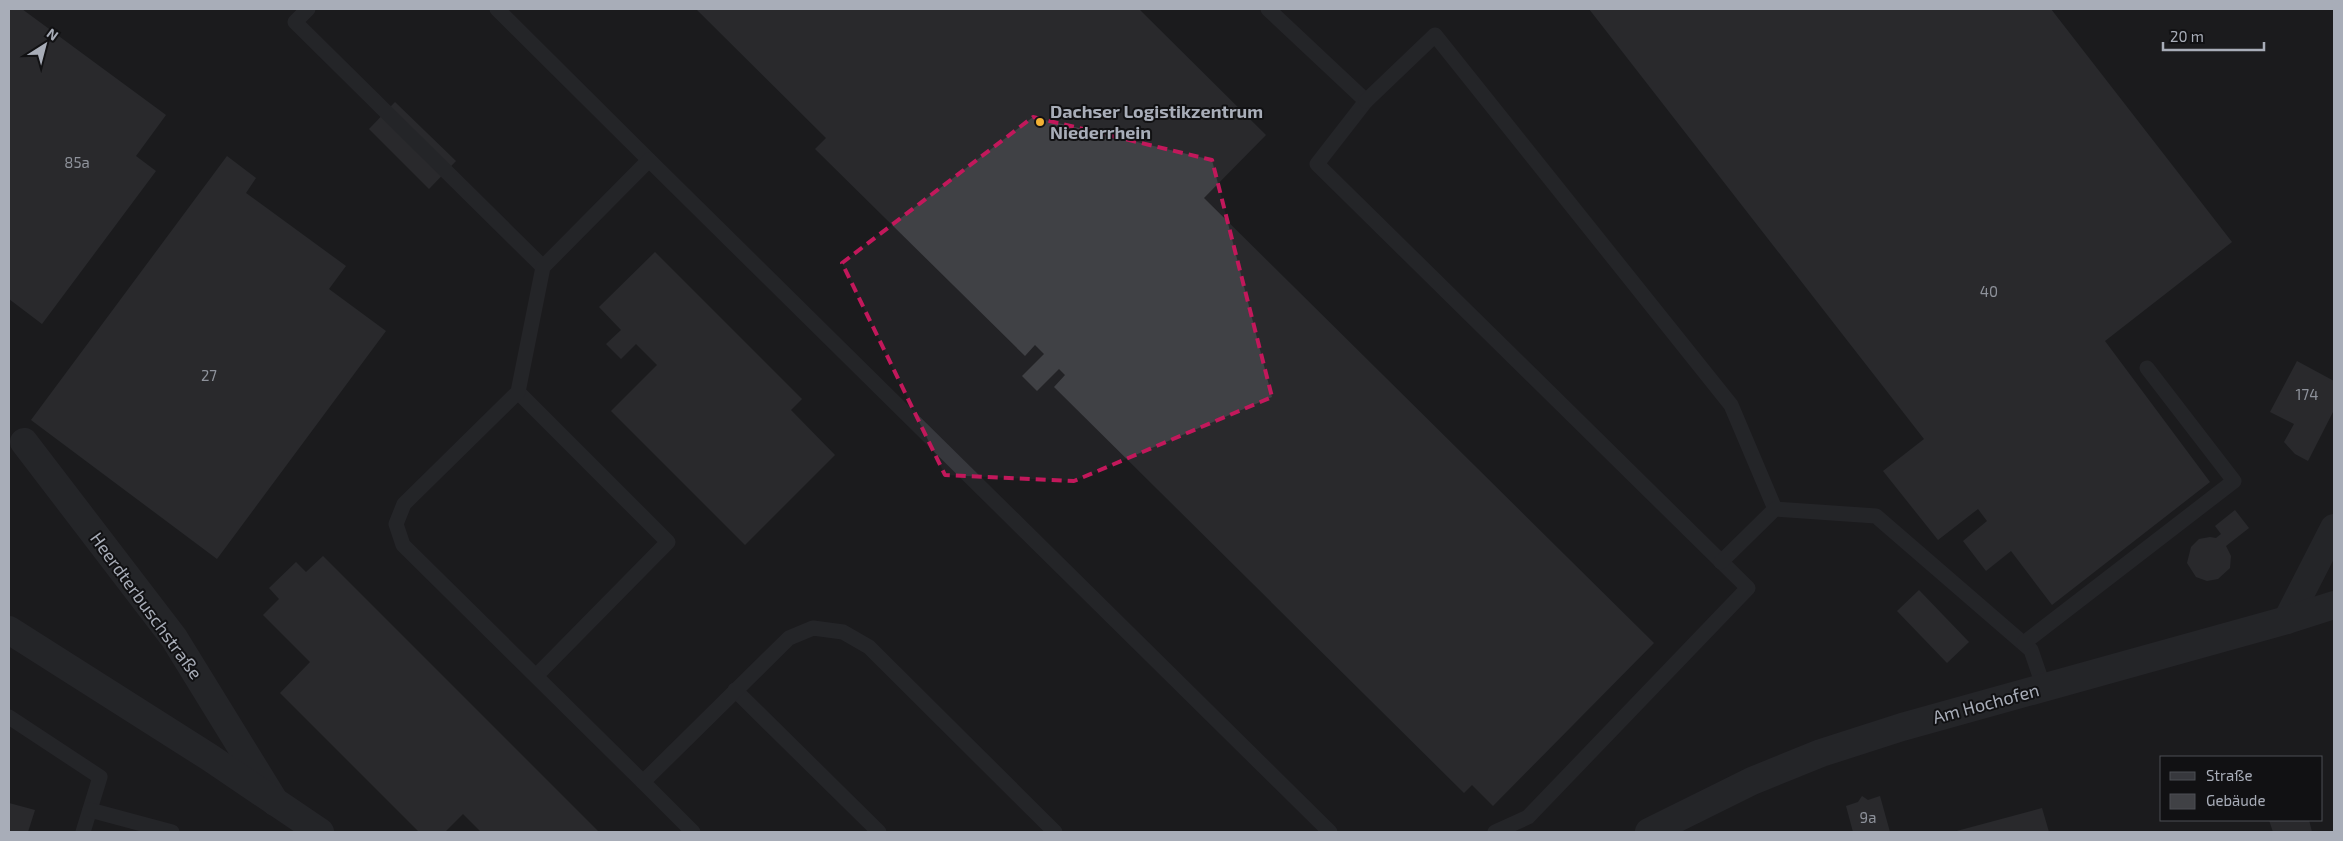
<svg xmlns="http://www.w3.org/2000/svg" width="2343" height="841" font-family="'Exo 2',sans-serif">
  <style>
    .built { fill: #222225; fill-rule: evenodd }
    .building { fill: #404145 }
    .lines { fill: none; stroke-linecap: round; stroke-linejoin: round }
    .lane { stroke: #37383d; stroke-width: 15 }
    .street { stroke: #37383d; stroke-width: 28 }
    .marked { fill: none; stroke: #c2185b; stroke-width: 4; stroke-dasharray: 10 6; stroke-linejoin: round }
    .poi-dot { fill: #f2b134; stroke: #111113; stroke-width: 2 }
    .labels { text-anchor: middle; stroke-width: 4; stroke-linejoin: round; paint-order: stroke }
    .number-label { font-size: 15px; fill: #8e929b }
    .poi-label { font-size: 18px; font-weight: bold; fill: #a8adb8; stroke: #111113; text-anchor: start }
    .street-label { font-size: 18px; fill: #a8adb8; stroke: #111113 }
  </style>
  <rect width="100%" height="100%" fill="#161618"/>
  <path class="built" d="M9,9H2334V832H9ZM2162,757H2322V820H2162Z"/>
  <g class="building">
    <path d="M9,9H22L166,115L136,156L156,171L42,324L9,299Z"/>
    <path d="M696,9H1139L1266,135L1204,198L1654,643L1493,806L1472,785L1464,793L1054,387L1065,375L1059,369L1037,391L1022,376L1044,354L1035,345L1025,356L815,149L826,138Z"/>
    <path d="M1589,9H2051L2232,242L2105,341L2210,482L2052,605L2011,551L1986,571L1963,541L1987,521L1978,509L1938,540L1883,471L1924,439Z"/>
    <path d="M395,102L456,161L429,189L369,129Z"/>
    <path d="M227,156L256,178L246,193L346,266L329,289L386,331L217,559L31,420Z"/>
    <path d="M655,252L802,399L791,410L835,455L745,545L611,411L657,365L636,344L621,359L606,344L621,330L599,307Z"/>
    <path d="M2297,361L2334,381V410L2308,461L2295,454L2284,442L2294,424L2270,412Z"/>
    <path d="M2235,510L2249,528L2226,546L2231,556L2230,568L2218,579L2207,581L2196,577L2187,563L2191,547L2199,539L2210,537L2216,538L2221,534L2215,526Z"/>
    <path d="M323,556L599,832H481L463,814L445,832H419L280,693L310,662L263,615L279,599L269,588L296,562L306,572Z"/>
    <path d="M1919,590L1969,642L1947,663L1897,611Z"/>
    <path d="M1862,796L1868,800L1880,796L1890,832H1853L1846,806L1858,802Z"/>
    <path d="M9,803L35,810L28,832H9Z"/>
    <path d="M2042,808L2049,832H1953Z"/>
    <path d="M2269,820H2309L2312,832H2273Z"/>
  </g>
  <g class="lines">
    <g class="lane">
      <path d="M308,9L295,22L543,267"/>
      <path d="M497,9L649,160"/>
      <path d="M1268,9L1366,101L1317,164L1748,588L1528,817L1495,832"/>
      <path d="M1366,101L1435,35L1731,405L1775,509"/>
      <path d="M518,392L668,542L536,676"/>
      <path d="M1721,562L1775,509L1876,516L2031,650L2044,688"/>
      <path d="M2024,643L2234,481L2147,368"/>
      <path d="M735,690L879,832"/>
      <path d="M9,717L100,777L83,832"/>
      <path d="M643,782L403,545L396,524L404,504L518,392L543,267L649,160L1330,832"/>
      <path d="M90,810L172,832"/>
      <path d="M693,832L643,782L789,638L813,628L843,632L869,647L1055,832"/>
    </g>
    <g class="street">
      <path d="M24,442L174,638L275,802"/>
      <path d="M2287,620L2334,528"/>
      <path d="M9,630L209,757L320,832"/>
      <path d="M1649,832L1752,781L1821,753L1902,727L2287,620L2334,605"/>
    </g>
  </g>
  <path d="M0 0H2343V841H0ZM1033,117L1212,160L1272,397L1074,481L945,475L842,263Z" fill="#161618" fill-opacity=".55" fill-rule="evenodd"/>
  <path class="marked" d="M1033,117L1212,160L1272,397L1074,481L945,475L842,263Z"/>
  <circle class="poi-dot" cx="1040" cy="122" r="5"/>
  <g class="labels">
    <g class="number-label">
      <text x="77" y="168">85a</text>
      <text x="1989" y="297">40</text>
      <text x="209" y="381">27</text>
      <text x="2307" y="400">174</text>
      <text x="1868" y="823">9a</text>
    </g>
    <g class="poi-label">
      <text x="1050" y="118">Dachser Logistikzentrum<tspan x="1050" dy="21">Niederrhein</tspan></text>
    </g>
    <g class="street-label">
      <text transform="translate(146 606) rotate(54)" y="6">Heerdterbuschstraße</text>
      <text transform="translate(1986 704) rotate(-15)" y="6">Am Hochofen</text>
    </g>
  </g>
  <rect width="2343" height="841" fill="none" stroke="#a8adb8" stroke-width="20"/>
  <rect x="2160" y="756" width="162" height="65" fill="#111113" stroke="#4d4f55"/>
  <rect x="2170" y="772" width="25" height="8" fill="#37383d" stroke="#4d4f55"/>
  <text x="2206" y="781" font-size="15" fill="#a8adb8">Straße</text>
  <rect x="2170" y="794" width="25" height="15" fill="#404145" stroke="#4d4f55"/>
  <text x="2206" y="806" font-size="15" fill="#a8adb8">Gebäude</text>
  <g transform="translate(45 45) rotate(36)" stroke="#111113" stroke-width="4" paint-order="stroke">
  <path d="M0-4L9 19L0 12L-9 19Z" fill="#a8adb8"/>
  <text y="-8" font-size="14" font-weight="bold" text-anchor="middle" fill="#a8adb8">N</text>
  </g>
  <path d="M2163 42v8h101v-8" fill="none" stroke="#a8adb8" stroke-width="2.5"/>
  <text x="2170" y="42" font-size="15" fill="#a8adb8" stroke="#111113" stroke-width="4" paint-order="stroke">20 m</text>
</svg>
